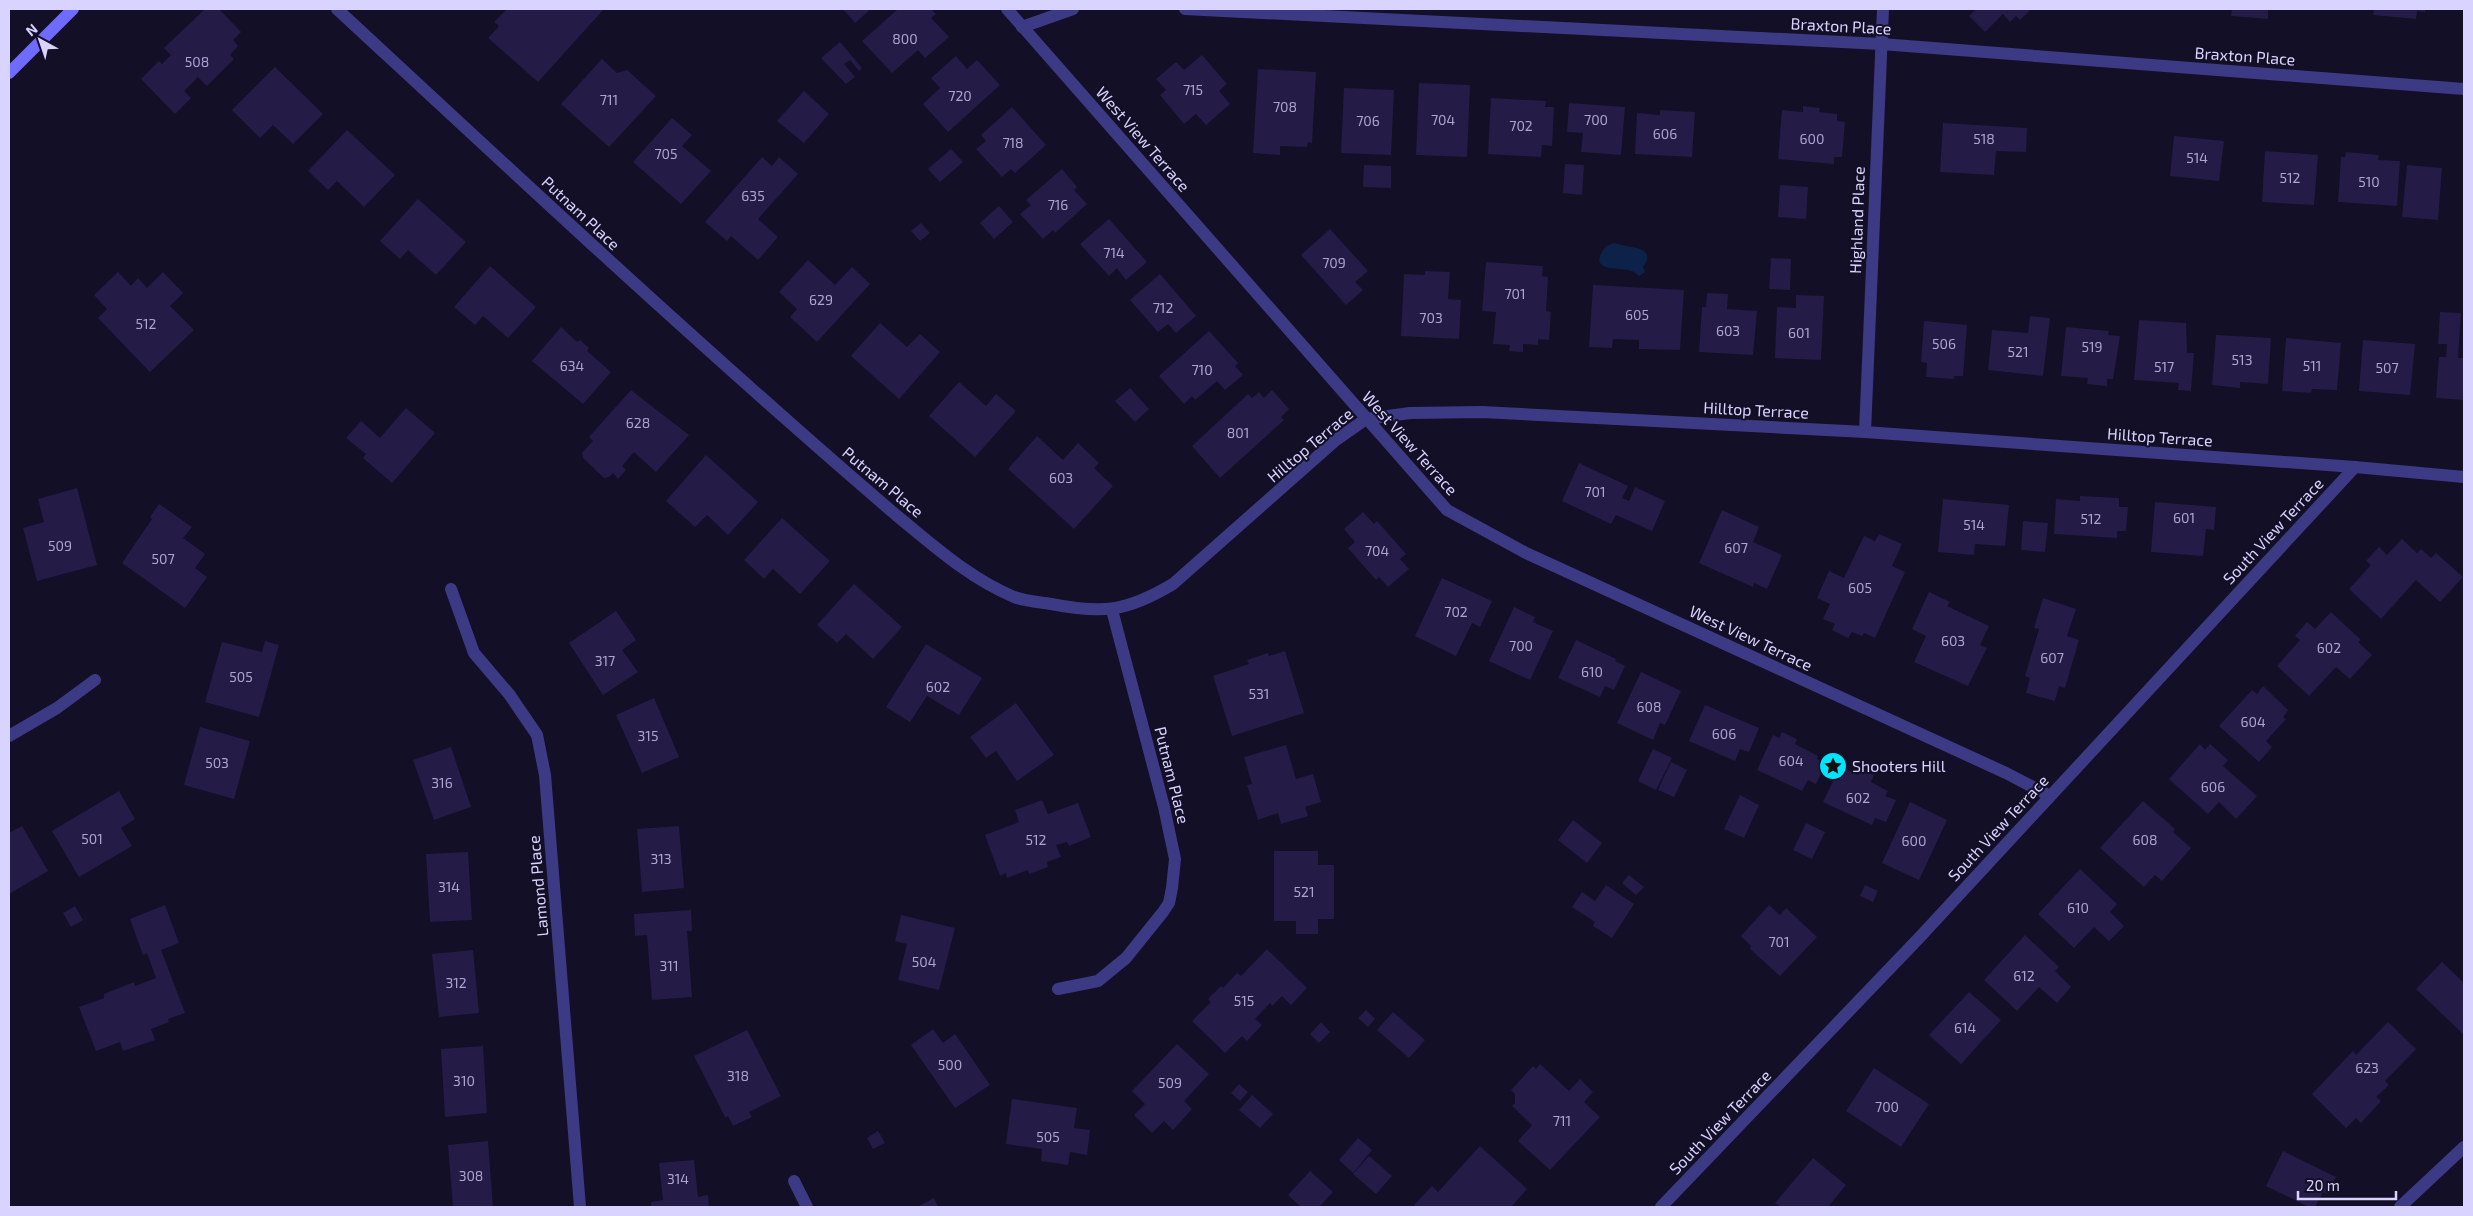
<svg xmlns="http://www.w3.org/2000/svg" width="2473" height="1216" font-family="'Exo 2',sans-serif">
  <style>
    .water { fill: #0c2248 }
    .building { fill: #241b47 }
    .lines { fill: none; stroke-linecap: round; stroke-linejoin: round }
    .minor { stroke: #3d3a85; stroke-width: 12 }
    .secondary { stroke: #6f6bff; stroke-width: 12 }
    .labels { text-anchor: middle; stroke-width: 4; stroke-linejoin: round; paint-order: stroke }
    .number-label { font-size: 14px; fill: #aca6d1 }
    .street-label { font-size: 16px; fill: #d9d4ff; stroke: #130f26 }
    .poi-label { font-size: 16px; fill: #d9d4ff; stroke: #130f26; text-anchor: start }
  </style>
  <rect width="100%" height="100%" fill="#130f26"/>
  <path class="water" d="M1615,243C1624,248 1660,245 1643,267L1645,272L1639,276C1636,273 1633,271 1628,270C1621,268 1590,272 1602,252C1605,246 1609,244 1615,243Z"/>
  <g class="building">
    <path d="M205,9H219L241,32L233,40L238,46L230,55L234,59L207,86L198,77L184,91L191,98L175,114L141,79L159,61L162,64L171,55L164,48Z"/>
    <path d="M507,9H604L538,82L488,38L499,26L494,22Z"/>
    <path d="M843,9H871L855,23Z"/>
    <path d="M898,9H931L936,14L931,18L949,37L925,58L918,50L892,73L862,41Z"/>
    <path d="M1976,9H2031L2020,20L2016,16L2010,22L2003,14L1985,32L1969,16Z"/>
    <path d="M2232,9H2268V19L2231,16Z"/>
    <path d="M2374,9H2425V12L2417,11L2416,19L2373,15Z"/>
    <path d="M840,42L862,68L859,71L850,60L844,64L855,77L846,84L821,58Z"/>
    <path d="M1202,55L1227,84L1219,91L1230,104L1206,125L1196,114L1184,124L1160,95L1166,90L1156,79L1176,62L1184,70Z"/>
    <path d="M956,56L967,69L977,60L1000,85L948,132L923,104L940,88L931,78Z"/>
    <path d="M602,59L617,73L627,70L656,96L609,147L561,104Z"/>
    <path d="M275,67L323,114L293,144L273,125L260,138L232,110Z"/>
    <path d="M1258,69L1316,72L1312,143L1308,142L1307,147L1280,146V155L1253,153Z"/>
    <path d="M1419,83L1470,85L1467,157L1416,155Z"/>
    <path d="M1344,88L1394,90L1391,155L1341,153Z"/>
    <path d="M804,91L829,114L804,143L777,121Z"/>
    <path d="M1491,98L1546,101L1545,107H1554L1552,146L1542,145L1541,157L1488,154Z"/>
    <path d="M1569,103L1625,107L1621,155L1581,152L1583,133L1567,132Z"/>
    <path d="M1803,106L1820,108L1819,112L1837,114V121L1845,122L1842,157H1834V164L1778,159L1782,110L1803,112Z"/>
    <path d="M1012,107L1046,145L1015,173L1011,169L1002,177L976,149L986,141L981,135Z"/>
    <path d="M1660,110L1695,112L1692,157L1635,154L1637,113L1660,115Z"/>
    <path d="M672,118L692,135L682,146L711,171L681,204L633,162Z"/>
    <path d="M1943,123L2027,128L2026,152L1996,151L1994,175L1940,172Z"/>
    <path d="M347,130L395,175L364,207L337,181L328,190L308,171Z"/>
    <path d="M2174,136L2224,141L2219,181L2170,176Z"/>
    <path d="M951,149L963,162L940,182L928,169Z"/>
    <path d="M2265,151L2318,155L2314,205L2262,202Z"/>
    <path d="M2346,152L2379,155L2378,160L2400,161L2397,206L2338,202L2341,157H2345Z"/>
    <path d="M762,157L772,166L779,157L798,174L758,219L778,237L758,260L731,236L727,241L705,222Z"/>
    <path d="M1565,164L1584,165L1582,195L1563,193Z"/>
    <path d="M1364,165L1391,166V188L1363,187Z"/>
    <path d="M2407,165L2442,168L2438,220L2402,217Z"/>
    <path d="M1062,169L1077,187L1074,190L1087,204L1055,233L1053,230L1043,239L1020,214L1031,205L1026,200Z"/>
    <path d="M1780,185L1808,187L1806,219L1778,217Z"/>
    <path d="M418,199L466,242L436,275L408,250L400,259L380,241Z"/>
    <path d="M999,206L1013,222L994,239L980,223Z"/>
    <path d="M1109,219L1147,262L1126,280L1117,268L1109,276L1080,244Z"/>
    <path d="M921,223L930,233L920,241L911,231Z"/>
    <path d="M1330,229L1368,271L1355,282L1363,290L1346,305L1301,255Z"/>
    <path d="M1771,258L1791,259L1790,290L1769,289Z"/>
    <path d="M808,260L835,285L852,267L870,284L817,342L790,317L797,309L779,292Z"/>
    <path d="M1486,262L1543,266L1542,276L1548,277L1546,311L1551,312L1549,340L1538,339V345L1523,344V352L1509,351L1510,345L1493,344L1496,312L1482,311Z"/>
    <path d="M490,266L536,307L508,338L483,316L475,325L454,307Z"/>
    <path d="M1425,271L1450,272L1448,299L1461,300L1459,339L1401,336L1404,274L1425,275Z"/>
    <path d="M118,272L131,286L138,278L147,288L163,272L183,293L170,306L194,330L150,372L98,318L107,309L94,295Z"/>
    <path d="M1160,274L1196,316L1176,333L1168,324L1158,332L1130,300Z"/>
    <path d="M1593,285L1684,290L1680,350L1639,349V340L1613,339L1612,348L1589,347Z"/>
    <path d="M1707,293L1728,294L1727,309L1757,311L1753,355L1699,352L1702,307H1706Z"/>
    <path d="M1796,295L1824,296L1821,360L1775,358L1777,307L1796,308Z"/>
    <path d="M2440,312L2461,313L2458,358H2464V400L2436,398L2439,357H2446L2447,344H2438Z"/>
    <path d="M2030,316L2050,318L2043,376L1988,370L1992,330L2028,333Z"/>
    <path d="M2139,320L2186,323L2187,353H2194L2191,391L2178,390L2179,383L2134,380Z"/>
    <path d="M1924,321L1967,325L1963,376H1954V379L1926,377L1927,363L1921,362Z"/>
    <path d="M880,323L907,347L920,334L940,352L899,399L851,356Z"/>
    <path d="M561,327L577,342L580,340L589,348L587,351L611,372L583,404L532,361Z"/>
    <path d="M2066,327L2109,331L2108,335L2120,336L2113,379H2107V386L2087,384L2088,378L2061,376Z"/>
    <path d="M1209,331L1238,363L1235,366L1243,375L1225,390L1217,381L1195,400L1192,396L1184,404L1159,376Z"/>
    <path d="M2216,335L2271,338L2268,384L2240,382V388L2212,385Z"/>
    <path d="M2286,338L2341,343L2337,390L2312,389L2311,393L2282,391Z"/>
    <path d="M2363,340L2415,344L2410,395L2359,391Z"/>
    <path d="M959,382L986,406L996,394L1016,411L975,457L929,416Z"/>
    <path d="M1130,388L1149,409L1135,422L1115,401Z"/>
    <path d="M631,390L689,435L656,472L634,452L622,466L626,470L618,479L613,473L609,477L604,478L583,458L582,453L593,441L589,437Z"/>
    <path d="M1272,390L1289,409L1281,417L1284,420L1220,478L1192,446L1248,394L1252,398L1259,392L1264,398Z"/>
    <path d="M406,408L435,433L392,483L363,458L366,454L346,438L361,421L380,438Z"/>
    <path d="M1037,436L1063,460L1078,443L1099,463L1094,468L1113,486L1074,529L1008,469Z"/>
    <path d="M706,455L758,502L728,535L707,515L695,527L666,501Z"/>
    <path d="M1579,463L1628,486L1622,498L1629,501L1635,487L1665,501L1652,531L1616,515L1611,524L1562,501Z"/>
    <path d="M77,488L97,565L37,581L23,528L44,522L38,499Z"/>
    <path d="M2080,496L2119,498V507H2128L2126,531H2117V538L2054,534L2056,499L2080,501Z"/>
    <path d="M1943,499L2009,505L2005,546L1975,544L1974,555L1938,552Z"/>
    <path d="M2155,502L2216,507L2214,530L2206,529L2203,556L2151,552Z"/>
    <path d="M159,504L192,527L183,538L205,554L195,568L207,577L185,608L122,563L152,519L150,517Z"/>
    <path d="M1722,510L1759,527L1753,542L1782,555L1767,589L1754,583L1753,587L1699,563Z"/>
    <path d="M1363,512L1374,524L1377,521L1406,554L1400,559L1409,569L1388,587L1379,577L1376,580L1348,548L1355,542L1344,529Z"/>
    <path d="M782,518L830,561L800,594L773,569L764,579L744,560Z"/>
    <path d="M2023,521L2048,523L2045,552L2021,550Z"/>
    <path d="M1879,534L1902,544L1892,566L1905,572L1875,638L1864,633L1862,636L1852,632L1848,638L1832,630L1835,624L1823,619L1830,604L1817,598L1829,571L1844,578L1864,536L1875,541Z"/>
    <path d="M2402,539L2417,553L2421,549L2431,558L2436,553L2463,577L2440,602L2416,580L2381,619L2349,589L2371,565L2366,561L2379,547L2387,555Z"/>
    <path d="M1442,578L1492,601L1480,627L1472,623L1456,656L1415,636Z"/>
    <path d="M854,584L902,627L873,659L846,634L837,643L817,625Z"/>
    <path d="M1929,592L1950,602L1947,606L1989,626L1980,645L1987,648L1968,686L1914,662L1926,636L1912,629Z"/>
    <path d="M2043,598L2076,609L2067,636L2079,640L2065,688L2059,686L2055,701L2026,693L2030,678L2025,676L2039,629L2034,628Z"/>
    <path d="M1514,607L1535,617L1533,622L1553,631L1530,680L1489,661Z"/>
    <path d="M616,611L636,640L622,650L638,672L603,695L569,643Z"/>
    <path d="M2331,612L2361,640L2358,642L2372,655L2350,679L2336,667L2309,696L2277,666L2300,640L2295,636L2307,622L2315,629Z"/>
    <path d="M1576,640L1616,659L1615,661L1625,666L1614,690L1605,686L1600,697L1558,678Z"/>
    <path d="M265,641L279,645L259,717L205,702L222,642L262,652Z"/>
    <path d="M926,644L982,678L959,715L927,696L910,722L886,707Z"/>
    <path d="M1285,651L1304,713L1232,736L1213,676L1249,664L1247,660L1268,653L1269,656Z"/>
    <path d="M1641,672L1681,691L1665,725L1660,723L1653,740L1617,723Z"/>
    <path d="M2263,686L2288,710L2283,717L2286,719L2266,741L2272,747L2259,762L2219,726L2252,690L2257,694Z"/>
    <path d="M654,698L679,757L642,773L616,715Z"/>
    <path d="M1016,703L1054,755L1017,781L996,751L986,758L970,737Z"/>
    <path d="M1705,705L1759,728L1749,752L1740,749L1735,761L1689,741Z"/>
    <path d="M200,727L250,741L234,799L184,785Z"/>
    <path d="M1782,732L1797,739L1795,744L1818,756L1817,759L1826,763L1816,784L1808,780L1802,791L1757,770L1773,735L1779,738Z"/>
    <path d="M2200,744L2205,750L2210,744L2228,760L2223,766L2257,796L2236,819L2219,802L2208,814L2169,779Z"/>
    <path d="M1286,745L1296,779L1313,774L1321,802L1305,807L1308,816L1281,824L1278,813L1258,820L1247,785L1252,784L1244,757Z"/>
    <path d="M451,747L471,807L434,820L413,760Z"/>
    <path d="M1653,749L1672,758L1656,790L1638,781Z"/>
    <path d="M1671,762L1687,770L1674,797L1658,790Z"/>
    <path d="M1840,767L1858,775L1861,769L1874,775L1871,782L1888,791L1885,796L1896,800L1886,822L1875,818L1872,825L1823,802Z"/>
    <path d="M119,791L135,819L121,828L132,846L79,877L52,831Z"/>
    <path d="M1740,795L1759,805L1744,838L1724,829Z"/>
    <path d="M1042,800L1048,814L1078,803L1091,837L1069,846L1067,842L1056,845L1061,857L1047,862L1048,867L1029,874L1028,870L1007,878L1006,873L1000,876L985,835L1019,822L1015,810Z"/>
    <path d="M2143,801L2175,829L2173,832L2191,848L2162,881L2155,875L2144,887L2100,848Z"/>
    <path d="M1910,802L1947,820L1919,880L1882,863Z"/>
    <path d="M1573,820L1602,843L1587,863L1558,840Z"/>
    <path d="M1806,823L1825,832L1812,859L1793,850Z"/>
    <path d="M22,826L48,871L9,894V833Z"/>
    <path d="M679,826L684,888L642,892L637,829Z"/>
    <path d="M1274,851H1318V865H1334V919H1318V934H1296V921H1274Z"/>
    <path d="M468,852L472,920L430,922L426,854Z"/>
    <path d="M2080,869L2117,904L2110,912L2124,926L2109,941L2094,927L2074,948L2038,914Z"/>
    <path d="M1629,875L1644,887L1636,895L1622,883Z"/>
    <path d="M1606,885L1634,904L1612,938L1593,926L1595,922L1572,907L1582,892L1595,901Z"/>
    <path d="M1865,885L1878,891L1873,902L1860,896Z"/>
    <path d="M165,905L179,943L161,950L185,1013L168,1019L169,1022L151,1029L155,1040L123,1051L120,1042L96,1051L79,1007L104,998V994L134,982L135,986L156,978L147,953L143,955L130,919Z"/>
    <path d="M1769,905L1780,915L1786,908L1817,937L1780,976L1750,949L1751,946L1741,936Z"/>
    <path d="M75,906L83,920L71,927L63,913Z"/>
    <path d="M691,910L692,931H687L692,997L652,1000L647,935L635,936L634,914Z"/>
    <path d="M901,915L955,928L939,990L898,980L907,944L895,941Z"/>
    <path d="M2025,935L2059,967L2055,971L2071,987L2057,1003L2039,987L2017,1011L1984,980Z"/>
    <path d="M1267,949L1307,988L1291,1005L1282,996L1272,1006L1270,1003L1255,1019L1262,1025L1247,1041L1242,1036L1225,1053L1192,1021L1211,1002L1208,999L1221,986L1223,988L1237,973L1241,976Z"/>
    <path d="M473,950L479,1013L439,1017L432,954Z"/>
    <path d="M2442,962L2464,983V1035L2416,989Z"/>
    <path d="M1969,992L2001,1020L1961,1064L1929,1035Z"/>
    <path d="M1366,1010L1375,1019L1368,1027L1358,1018Z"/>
    <path d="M1393,1012L1425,1040L1409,1058L1377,1030Z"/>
    <path d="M1321,1022L1330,1032L1319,1043L1310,1034Z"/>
    <path d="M2388,1022L2416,1049L2385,1081L2389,1085L2376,1097L2381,1101L2361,1123L2356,1118L2346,1128L2312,1094L2353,1051L2356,1055Z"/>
    <path d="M933,1029L943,1043L955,1034L990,1085L955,1108L911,1045Z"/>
    <path d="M747,1030L781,1096L749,1112L752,1117L733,1126L728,1116L725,1117L694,1056Z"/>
    <path d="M1177,1044L1209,1074L1184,1101L1192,1109L1173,1130L1164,1121L1152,1133L1134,1115L1145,1104L1132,1091Z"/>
    <path d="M483,1046L487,1113L445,1117L441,1049Z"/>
    <path d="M1540,1064L1569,1091L1580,1079L1593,1092L1584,1102L1600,1117L1550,1170L1518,1141L1532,1125L1512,1106L1515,1103V1094L1511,1090L1533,1066L1536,1069Z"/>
    <path d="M1874,1068L1929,1104L1901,1147L1846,1111Z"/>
    <path d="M1239,1084L1248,1092L1240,1101L1231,1093Z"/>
    <path d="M1252,1095L1273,1114L1260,1128L1239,1110Z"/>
    <path d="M1012,1099L1077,1108L1074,1128L1090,1130L1087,1155L1070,1152L1068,1165L1041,1161L1042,1149L1006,1144Z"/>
    <path d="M878,1131L885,1143L873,1149L867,1138Z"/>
    <path d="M1358,1138L1372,1150L1353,1173L1339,1160Z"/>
    <path d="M488,1141L493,1207H453L448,1145Z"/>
    <path d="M1480,1146L1527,1189L1511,1207H1417L1414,1205L1432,1186L1438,1192Z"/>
    <path d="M2283,1151L2336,1177L2328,1194L2323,1192L2315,1207H2309L2266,1186Z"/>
    <path d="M1369,1156L1392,1176L1376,1194L1353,1174Z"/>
    <path d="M1813,1158L1846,1185L1828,1207H1781L1775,1203Z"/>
    <path d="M694,1160L698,1197L708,1195L709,1207H651V1202L663,1200L659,1163Z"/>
    <path d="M1310,1171L1333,1192L1319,1207H1301L1288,1195Z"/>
    <path d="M934,1198L938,1207H917Z"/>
  </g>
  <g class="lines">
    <g class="minor">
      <path d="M337,9C486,147 635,286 787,420C823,452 860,484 896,515C934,546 969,578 1014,597C1025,601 1039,602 1051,604C1103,614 1126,612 1173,584L1336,440L1366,419L1410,413L1482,412L1865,432L2355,467L2464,477"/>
      <path d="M1007,9L1447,510L1526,553L2006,773L2050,796"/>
      <path d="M1185,9L1881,44L2464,89"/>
      <path d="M1022,27L1073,9"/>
      <path d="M1865,432L1883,9"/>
      <path d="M451,589L474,653L509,694L537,735L545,775L580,1207"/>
      <path d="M9,736L57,708L95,680"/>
      <path d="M1058,989L1098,981L1126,958L1163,912L1169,903L1172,888L1175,859L1164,807L1112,610"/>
      <path d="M794,1181L807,1207"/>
      <path d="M1661,1207L1919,938L2355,467"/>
      <path d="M2400,1207L2464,1147"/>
    </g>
    <path class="secondary" d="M9,73L73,9"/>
  </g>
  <defs>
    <g id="sight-disc" transform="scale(1.4375)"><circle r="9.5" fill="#00e5ff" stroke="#130f26"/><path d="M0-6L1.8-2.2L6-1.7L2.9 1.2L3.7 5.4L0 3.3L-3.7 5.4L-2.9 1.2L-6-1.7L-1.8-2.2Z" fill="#111"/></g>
  </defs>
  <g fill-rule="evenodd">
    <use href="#sight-disc" x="1833" y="766"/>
  </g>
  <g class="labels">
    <g class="number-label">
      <text x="905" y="44">800</text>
      <text x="197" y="67">508</text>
      <text x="1193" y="95">715</text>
      <text x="960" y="101">720</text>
      <text x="609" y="105">711</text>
      <text x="1285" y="112">708</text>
      <text x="1443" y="125">704</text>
      <text x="1596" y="125">700</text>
      <text x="1368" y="126">706</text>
      <text x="1521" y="131">702</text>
      <text x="1665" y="139">606</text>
      <text x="1812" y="144">600</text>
      <text x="1984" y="144">518</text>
      <text x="1013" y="148">718</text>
      <text x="666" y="159">705</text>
      <text x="2197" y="163">514</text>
      <text x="2290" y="183">512</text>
      <text x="2369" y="187">510</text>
      <text x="753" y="201">635</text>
      <text x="1058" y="210">716</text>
      <text x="1114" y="258">714</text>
      <text x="1334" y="268">709</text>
      <text x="1515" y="299">701</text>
      <text x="821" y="305">629</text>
      <text x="1163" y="313">712</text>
      <text x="1637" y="320">605</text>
      <text x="1431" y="323">703</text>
      <text x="146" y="329">512</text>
      <text x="1728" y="336">603</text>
      <text x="1799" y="338">601</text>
      <text x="1944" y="349">506</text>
      <text x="2092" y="352">519</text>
      <text x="2018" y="357">521</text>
      <text x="2242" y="365">513</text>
      <text x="572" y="371">634</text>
      <text x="2312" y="371">511</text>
      <text x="2164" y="372">517</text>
      <text x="2387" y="373">507</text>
      <text x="1202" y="375">710</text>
      <text x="638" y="428">628</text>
      <text x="1238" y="438">801</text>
      <text x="1061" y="483">603</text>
      <text x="1595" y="497">701</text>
      <text x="2184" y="523">601</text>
      <text x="2091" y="524">512</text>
      <text x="1974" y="530">514</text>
      <text x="60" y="551">509</text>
      <text x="1736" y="553">607</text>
      <text x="1377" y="556">704</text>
      <text x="163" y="564">507</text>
      <text x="1860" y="593">605</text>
      <text x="1456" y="617">702</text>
      <text x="1953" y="646">603</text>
      <text x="1521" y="651">700</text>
      <text x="2329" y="653">602</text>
      <text x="2052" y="663">607</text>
      <text x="605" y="666">317</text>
      <text x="1592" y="677">610</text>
      <text x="241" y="682">505</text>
      <text x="938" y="692">602</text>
      <text x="1259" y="699">531</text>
      <text x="1649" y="712">608</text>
      <text x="2253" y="727">604</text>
      <text x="1724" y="739">606</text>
      <text x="648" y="741">315</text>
      <text x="1791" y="766">604</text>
      <text x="217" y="768">503</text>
      <text x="442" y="788">316</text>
      <text x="2213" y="792">606</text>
      <text x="1858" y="803">602</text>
      <text x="92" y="844">501</text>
      <text x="1036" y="845">512</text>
      <text x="2145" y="845">608</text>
      <text x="1914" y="846">600</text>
      <text x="661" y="864">313</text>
      <text x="449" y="892">314</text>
      <text x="1304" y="897">521</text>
      <text x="2078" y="913">610</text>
      <text x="1779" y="947">701</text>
      <text x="924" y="967">504</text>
      <text x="669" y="971">311</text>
      <text x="2024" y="981">612</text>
      <text x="456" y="988">312</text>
      <text x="1244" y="1006">515</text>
      <text x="1965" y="1033">614</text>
      <text x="950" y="1070">500</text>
      <text x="2367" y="1073">623</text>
      <text x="738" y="1081">318</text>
      <text x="464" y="1086">310</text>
      <text x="1170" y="1088">509</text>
      <text x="1887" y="1112">700</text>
      <text x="1562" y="1126">711</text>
      <text x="1048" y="1142">505</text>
      <text x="471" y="1181">308</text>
      <text x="678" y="1184">314</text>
    </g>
    <g class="street-label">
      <text transform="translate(1841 26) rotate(3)" y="6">Braxton Place</text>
      <text transform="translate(2245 56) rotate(4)" y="6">Braxton Place</text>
      <text transform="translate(1143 139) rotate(49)" y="6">West View Terrace</text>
      <text transform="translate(581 213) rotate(43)" y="6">Putnam Place</text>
      <text transform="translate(1857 220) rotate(-88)" y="6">Highland Place</text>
      <text transform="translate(1756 410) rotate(3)" y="6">Hilltop Terrace</text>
      <text transform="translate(2160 437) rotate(4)" y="6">Hilltop Terrace</text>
      <text transform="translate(1410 443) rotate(48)" y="6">West View Terrace</text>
      <text transform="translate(1310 445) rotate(-40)" y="6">Hilltop Terrace</text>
      <text transform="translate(883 482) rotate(40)" y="6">Putnam Place</text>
      <text transform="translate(2273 531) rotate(-47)" y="6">South View Terrace</text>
      <text transform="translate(1751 638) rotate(25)" y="6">West View Terrace</text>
      <text transform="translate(1172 775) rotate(76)" y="6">Putnam Place</text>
      <text transform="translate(1998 828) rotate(-47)" y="6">South View Terrace</text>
      <text transform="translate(538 886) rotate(-95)" y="6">Lamond Place</text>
      <text transform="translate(1720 1122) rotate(-46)" y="6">South View Terrace</text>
    </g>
    <g class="poi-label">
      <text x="1852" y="772">Shooters Hill</text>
    </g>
  </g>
  <rect width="2473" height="1216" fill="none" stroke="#d9d4ff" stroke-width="20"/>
  <g transform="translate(40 40) rotate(320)" stroke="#130f26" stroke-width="4" paint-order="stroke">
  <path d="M0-4L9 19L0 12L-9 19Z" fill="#d9d4ff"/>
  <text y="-8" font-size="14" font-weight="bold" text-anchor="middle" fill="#d9d4ff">N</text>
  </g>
  <path d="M2298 1191v8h98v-8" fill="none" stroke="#d9d4ff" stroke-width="2.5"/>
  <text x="2306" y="1191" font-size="15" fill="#d9d4ff" stroke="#130f26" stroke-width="4" paint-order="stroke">20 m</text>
</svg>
